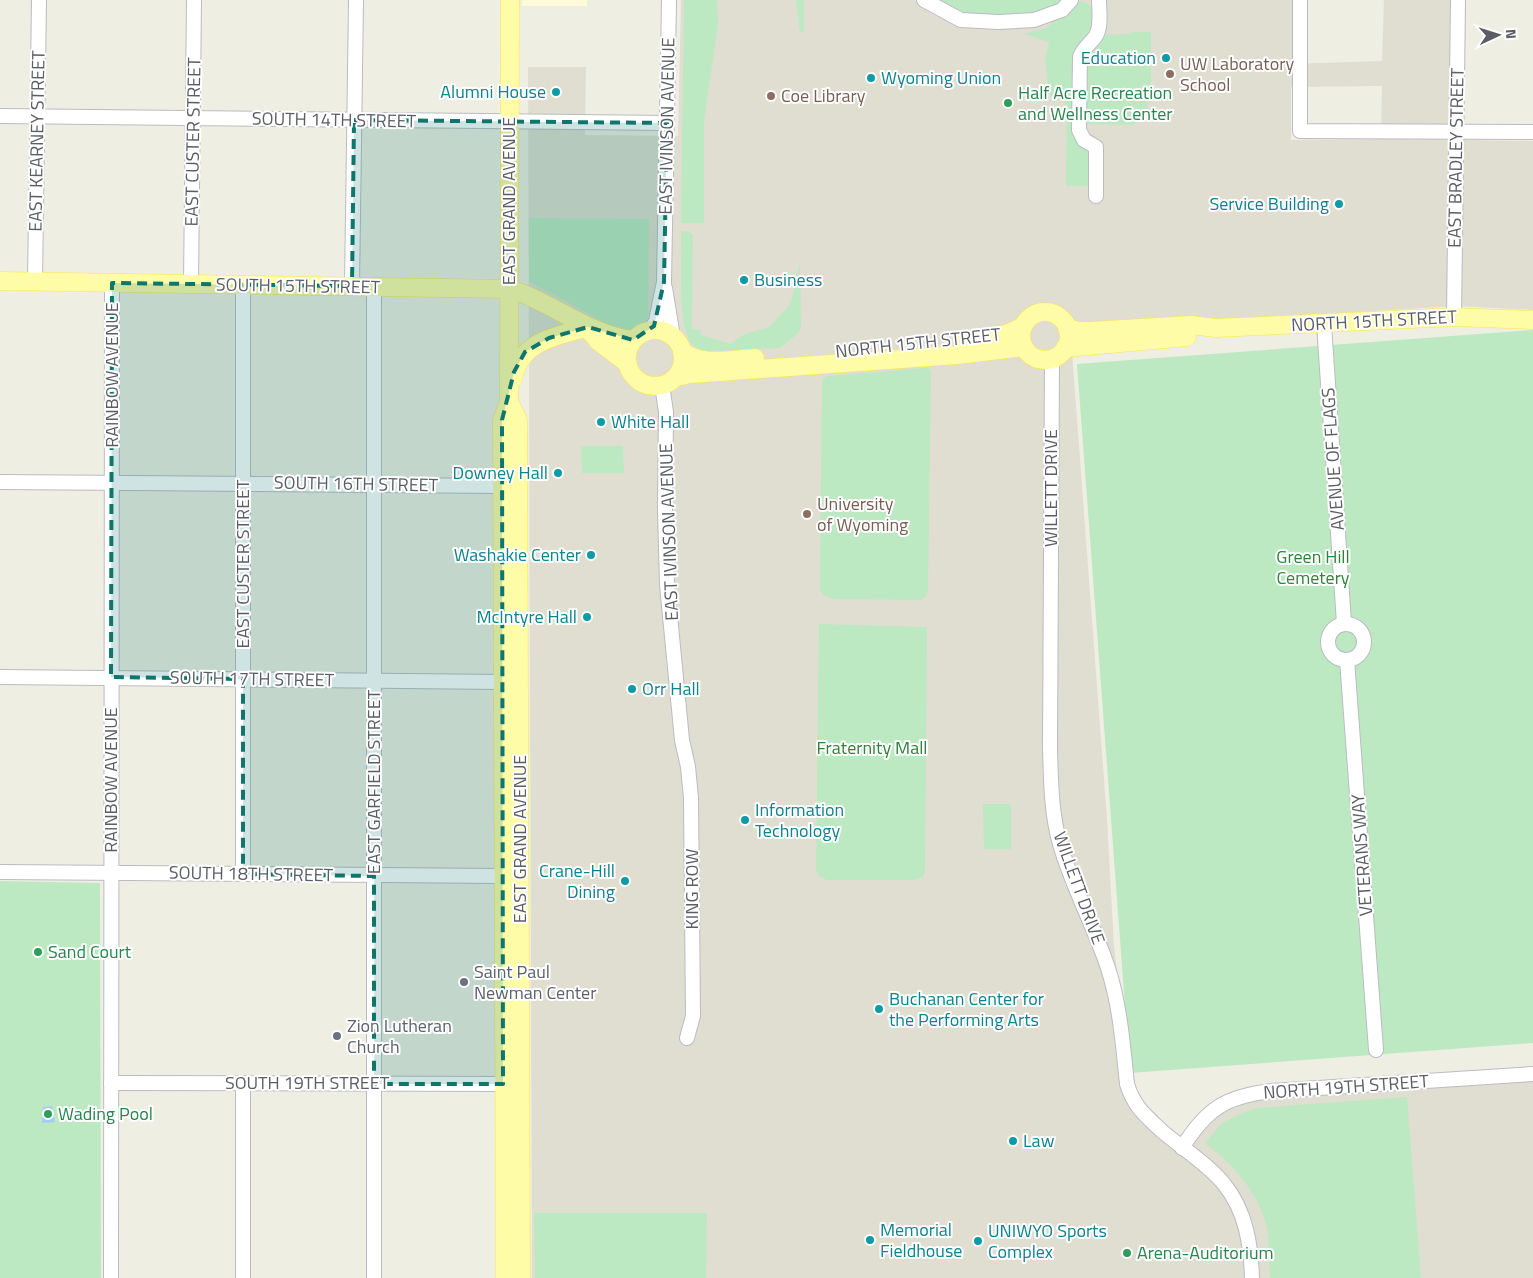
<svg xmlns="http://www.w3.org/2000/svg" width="1533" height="1278" font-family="'Titillium Web',sans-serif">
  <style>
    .commercial { fill: #fffbd8 }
    .education { fill: #dfded1; fill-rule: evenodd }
    .green { fill: #bde9c2 }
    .water { fill: #a3cbff }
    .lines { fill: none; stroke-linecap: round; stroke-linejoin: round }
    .minor-casing { stroke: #bbbcc3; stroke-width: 16 }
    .major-casing { stroke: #ffe34c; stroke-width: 19 }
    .minor { stroke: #fff; stroke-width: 14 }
    .major { stroke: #fffca8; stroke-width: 18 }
    .marked { fill: #0f766e; fill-opacity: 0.2; stroke: #0f766e; stroke-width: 4; stroke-dasharray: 10 6; stroke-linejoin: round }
    .culture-dot { fill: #0f9aa8; stroke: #fff; stroke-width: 2 }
    .education-dot { fill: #8d6e63; stroke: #fff; stroke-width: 2 }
    .leisure-dot { fill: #2e9e5b; stroke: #fff; stroke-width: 2 }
    .worship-dot { fill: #6b7280; stroke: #fff; stroke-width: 2 }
    .labels { text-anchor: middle; stroke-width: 4; stroke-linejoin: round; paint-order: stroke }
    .culture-label { font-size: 18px; fill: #0d838f; stroke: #fff; text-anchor: start }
    .education-label { font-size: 18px; fill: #785e54; stroke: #fff; text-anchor: start }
    .leisure-label { font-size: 18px; fill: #27864d; stroke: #fff; text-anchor: start }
    .street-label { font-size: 18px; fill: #5b5e65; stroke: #fff }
    .park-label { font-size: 18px; fill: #2c833a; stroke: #fff }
    .worship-label { font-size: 18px; fill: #5b616d; stroke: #fff; text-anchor: start }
  </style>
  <rect width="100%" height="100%" fill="#efeee3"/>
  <rect class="commercial" x="522" y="0" width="65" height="6"/>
  <path class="education" d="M681,0H1292V64L1382,61L1384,0H1466L1464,140L1533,141V310L1457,306L1306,315L1071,339L1107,820L1114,946L1131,1095L1182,1148L1233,1099L1533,1080V1278H532L528,67H586L585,135L678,136ZM1382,86L1381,139L1291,140V87Z"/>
  <g class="green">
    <path d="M684,0H717L718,24L704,121V223H681Z"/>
    <path d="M796,0H804V32H800Z"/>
    <path d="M936,0H1064C1045,17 976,20 953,10C947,8 941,3 936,0Z"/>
    <path d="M1079,1L1087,3L1092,9L1093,20V30L1076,53L1088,149L1090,154L1093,186H1066L1067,104L1059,99L1049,95L1045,60L1049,42L1024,34L1046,28Z"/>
    <path d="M1132,32H1151V90H1148L1147,114L1133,125L1085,124L1086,56L1101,35L1131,34Z"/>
    <path d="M529,218L649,219L648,321L644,328L636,332L618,330L529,281Z"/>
    <path d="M681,231H689L693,235L692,329L701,330V335L731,344C741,334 754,330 768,328L787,308L793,296L800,262L801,328L795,336L780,348L705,351C697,349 691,345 688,337C678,314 682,258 681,231Z"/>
    <path d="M1533,330V1043L1130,1073L1077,364Z"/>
    <path d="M926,368L930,369L931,372L928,589L926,596L921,600L832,599L823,595L820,589L822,380L827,376Z"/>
    <path d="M581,446H623L624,473H582Z"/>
    <path d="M819,624L927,627L925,871L923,877L914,880H827L819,876L816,870Z"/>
    <path d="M983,804H1011V849H984Z"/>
    <path d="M0,881L100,883L101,1278H0Z"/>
    <path d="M1407,1097L1421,1278H1270C1269,1262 1270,1235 1265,1221C1255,1188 1231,1163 1205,1143L1222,1123L1242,1113L1257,1108Z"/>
    <path d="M534,1213H707L706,1278H535Z"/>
  </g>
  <path class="water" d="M52,1106L55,1122L42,1123L43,1107Z"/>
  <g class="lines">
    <g class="minor-casing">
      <g id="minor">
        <path d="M924,0L961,20L998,22L1034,20L1062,10L1071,0"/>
        <path d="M1300,0V131L1533,132"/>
        <path d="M0,116L667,123"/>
        <path d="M1096,196V147L1084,140L1079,130L1080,57C1083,48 1089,45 1095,37C1102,28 1099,11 1099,0"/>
        <path d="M35,282L39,0"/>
        <path d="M191,284L194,0"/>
        <path d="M243,285V874"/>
        <path d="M352,286L356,0"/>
        <path d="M374,287V1278"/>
        <path d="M665,288L673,337"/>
        <path d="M1454,317L1458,0"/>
        <path d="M1324,324L1344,623"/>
        <path d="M651,330L656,321L664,282L669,0"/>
        <path d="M1052,359L1050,749C1051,780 1051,813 1060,844C1072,886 1094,926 1108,968C1120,1005 1123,1045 1127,1084C1134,1107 1146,1116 1163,1132C1182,1148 1209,1165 1224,1184C1246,1211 1251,1245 1252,1278"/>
        <path d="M662,385L666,412L665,510L667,585L682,740L688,767L691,798L693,1016L687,1038"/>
        <path d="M0,482L503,486"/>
        <circle cx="1346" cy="642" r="18"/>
        <path d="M1347,660L1376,1050"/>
        <path d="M0,677L504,682"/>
        <path d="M0,872L503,876"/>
        <path d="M111,1083L503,1084"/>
        <path d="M1182,1148C1206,1109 1226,1096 1272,1091L1533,1074"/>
        <path d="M111,1278L112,283"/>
        <path d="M243,1278V1083"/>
      </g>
    </g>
    <g class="major-casing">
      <g id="major">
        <path d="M0,281L509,289C552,301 587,335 633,340"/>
        <circle cx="1045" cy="336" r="24"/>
        <path d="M1067,328L1078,331H1091L1191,325L1216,328L1454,317L1533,320"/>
        <path d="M589,330L598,341L627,363"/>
        <circle cx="655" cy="358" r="28"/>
        <path d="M963,342L1006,334L1022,327"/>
        <path d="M1065,348L1187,337"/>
        <path d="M682,351C701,367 731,359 755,358"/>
        <path d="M676,377L690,374L957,355L1024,347"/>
        <path d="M513,379C519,341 557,336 588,327"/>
        <path d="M509,402L518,420L521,1278"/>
        <path d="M505,1278L502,420L509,402L510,0"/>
      </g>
    </g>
    <use href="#minor" class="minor"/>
    <use href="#major" class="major"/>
  </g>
  <path class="marked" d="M354,120L667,123L664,282L654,326L633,340L588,327L549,338L525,352L514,372L502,420L503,1084H374V876L243,874V679L111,677L112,283L352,286Z"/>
  <g class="culture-dot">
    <circle cx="1166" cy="58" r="5"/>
    <circle cx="871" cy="78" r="5"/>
    <circle cx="556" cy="92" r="5"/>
    <circle cx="1339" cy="204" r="5"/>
    <circle cx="744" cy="280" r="5"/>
    <circle cx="601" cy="422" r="5"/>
    <circle cx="558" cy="473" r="5"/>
    <circle cx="591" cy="555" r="5"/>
    <circle cx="587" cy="617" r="5"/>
    <circle cx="632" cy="689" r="5"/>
    <circle cx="745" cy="820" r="5"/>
    <circle cx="625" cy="881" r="5"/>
    <circle cx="879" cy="1009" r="5"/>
    <circle cx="1013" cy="1141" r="5"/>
    <circle cx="870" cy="1240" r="5"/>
    <circle cx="978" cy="1241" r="5"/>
  </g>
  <g class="education-dot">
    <circle cx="1170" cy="74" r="5"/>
    <circle cx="771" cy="96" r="5"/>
    <circle cx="807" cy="514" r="5"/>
  </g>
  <g class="leisure-dot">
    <circle cx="1008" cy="103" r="5"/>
    <circle cx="38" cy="952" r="5"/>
    <circle cx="48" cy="1114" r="5"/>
    <circle cx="1127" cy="1253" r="5"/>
  </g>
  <g class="worship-dot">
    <circle cx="464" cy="982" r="5"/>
    <circle cx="337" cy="1036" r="5"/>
  </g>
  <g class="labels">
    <g class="culture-label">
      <text x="1156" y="64" text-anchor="end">Education</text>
      <text x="881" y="84">Wyoming Union</text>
      <text x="546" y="98" text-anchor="end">Alumni House</text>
      <text x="1329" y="210" text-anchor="end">Service Building</text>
      <text x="754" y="286">Business</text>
      <text x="611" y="428">White Hall</text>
      <text x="548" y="479" text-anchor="end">Downey Hall</text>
      <text x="581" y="561" text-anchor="end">Washakie Center</text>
      <text x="577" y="623" text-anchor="end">McIntyre Hall</text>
      <text x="642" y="695">Orr Hall</text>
      <text x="755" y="816">Information<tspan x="755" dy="21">Technology</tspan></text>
      <text x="615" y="877" text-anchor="end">Crane-Hill<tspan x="615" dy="21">Dining</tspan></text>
      <text x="889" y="1005">Buchanan Center for<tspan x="889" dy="21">the Performing Arts</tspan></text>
      <text x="1023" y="1147">Law</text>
      <text x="880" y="1236">Memorial<tspan x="880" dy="21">Fieldhouse</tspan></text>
      <text x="988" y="1237">UNIWYO Sports<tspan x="988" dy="21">Complex</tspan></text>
    </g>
    <g class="education-label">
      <text x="1180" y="70">UW Laboratory<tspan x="1180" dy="21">School</tspan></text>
      <text x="781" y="102">Coe Library</text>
      <text x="817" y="510">University<tspan x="817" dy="21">of Wyoming</tspan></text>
    </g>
    <g class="leisure-label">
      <text x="1018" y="99">Half Acre Recreation<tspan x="1018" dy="21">and Wellness Center</tspan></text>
      <text x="48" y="958">Sand Court</text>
      <text x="58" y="1120">Wading Pool</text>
      <text x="1137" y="1259">Arena-Auditorium</text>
    </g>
    <g class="street-label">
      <text transform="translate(334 120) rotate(1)" y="6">SOUTH 14TH STREET</text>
      <text transform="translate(667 126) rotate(-89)" y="6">EAST IVINSON AVENUE</text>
      <text transform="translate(37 141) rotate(-89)" y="6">EAST KEARNEY STREET</text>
      <text transform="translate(193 142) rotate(-89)" y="6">EAST CUSTER STREET</text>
      <text transform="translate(1456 158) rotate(-89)" y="6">EAST BRADLEY STREET</text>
      <text transform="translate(509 201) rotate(-90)" y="6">EAST GRAND AVENUE</text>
      <text transform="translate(298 286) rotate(1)" y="6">SOUTH 15TH STREET</text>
      <text transform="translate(1374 321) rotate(-3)" y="6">NORTH 15TH STREET</text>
      <text transform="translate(918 343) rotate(-6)" y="6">NORTH 15TH STREET</text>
      <text transform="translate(112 375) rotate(-90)" y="6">RAINBOW AVENUE</text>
      <text transform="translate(1333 459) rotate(-94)" y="6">AVENUE OF FLAGS</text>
      <text transform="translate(356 484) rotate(1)" y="6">SOUTH 16TH STREET</text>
      <text transform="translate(1051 488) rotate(-90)" y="6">WILLETT DRIVE</text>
      <text transform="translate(669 532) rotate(-92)" y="6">EAST IVINSON AVENUE</text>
      <text transform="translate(243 564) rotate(-90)" y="6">EAST CUSTER STREET</text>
      <text transform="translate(252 679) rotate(1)" y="6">SOUTH 17TH STREET</text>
      <text transform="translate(111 780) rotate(-90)" y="6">RAINBOW AVENUE</text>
      <text transform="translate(374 782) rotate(-90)" y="6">EAST GARFIELD STREET</text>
      <text transform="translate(520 839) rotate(-90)" y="6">EAST GRAND AVENUE</text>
      <text transform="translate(1362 855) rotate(-94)" y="6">VETERANS WAY</text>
      <text transform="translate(251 874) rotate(1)" y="6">SOUTH 18TH STREET</text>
      <text transform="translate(1079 888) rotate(70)" y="6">WILLETT DRIVE</text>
      <text transform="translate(692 889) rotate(-90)" y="6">KING ROW</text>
      <text x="307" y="1089">SOUTH 19TH STREET</text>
      <text transform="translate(1346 1087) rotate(-4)" y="6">NORTH 19TH STREET</text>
    </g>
    <g class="park-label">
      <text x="1313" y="563">Green Hill<tspan x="1313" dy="21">Cemetery</tspan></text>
      <text x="872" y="754">Fraternity Mall</text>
    </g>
    <g class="worship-label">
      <text x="474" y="978">Saint Paul<tspan x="474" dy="21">Newman Center</tspan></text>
      <text x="347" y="1032">Zion Lutheran<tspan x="347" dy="21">Church</tspan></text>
    </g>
  </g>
  <g transform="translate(1498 35) rotate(86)" stroke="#ffffff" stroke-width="4" paint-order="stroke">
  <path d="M0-4L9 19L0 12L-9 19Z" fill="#5b5e65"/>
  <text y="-8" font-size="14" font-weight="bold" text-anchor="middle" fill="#5b5e65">N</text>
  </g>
</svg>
